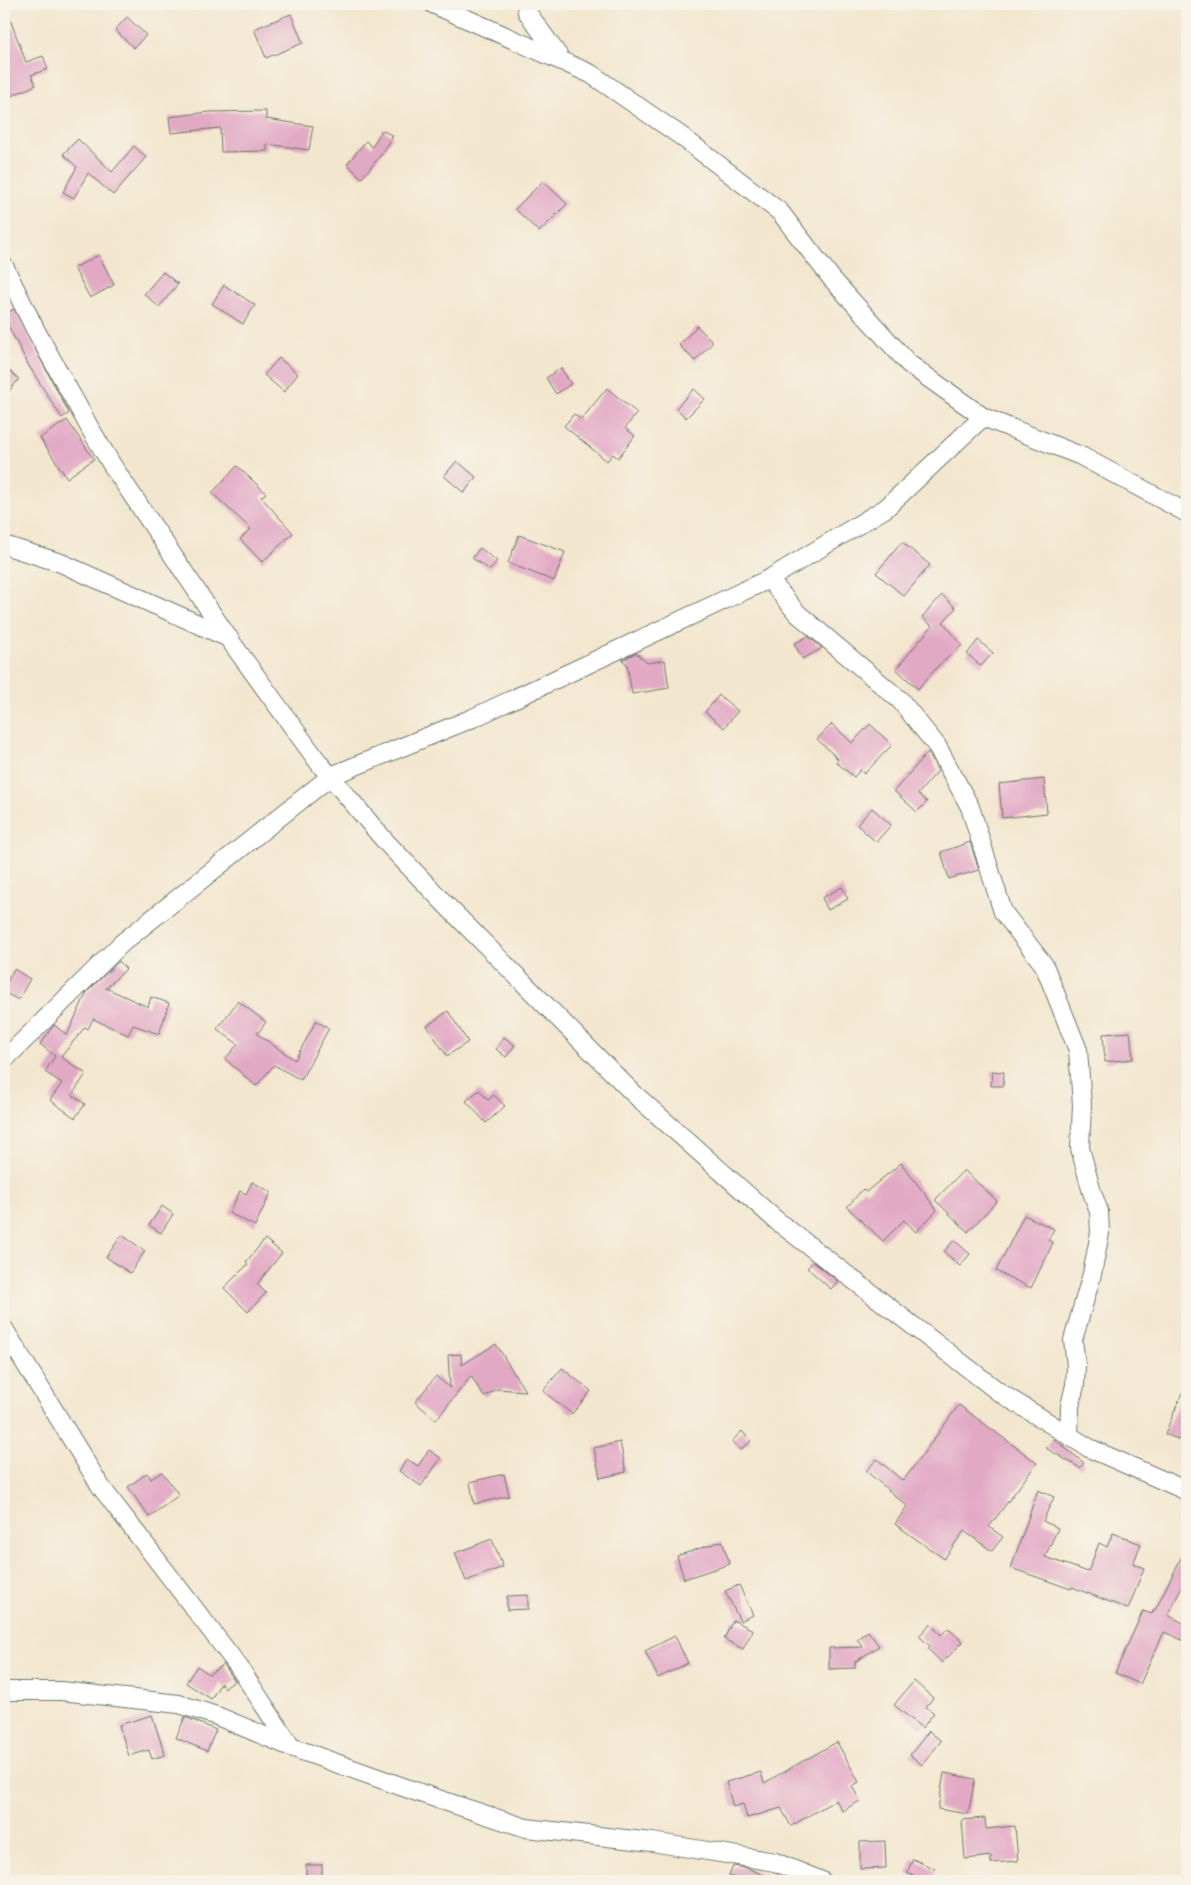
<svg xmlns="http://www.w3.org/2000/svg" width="1191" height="1885" font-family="'IM FELL English',serif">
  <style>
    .building { fill: #e2a9c5 }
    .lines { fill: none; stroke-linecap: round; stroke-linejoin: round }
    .minor-casing { stroke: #69786a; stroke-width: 20 }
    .minor { stroke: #fff; stroke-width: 18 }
  </style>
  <rect width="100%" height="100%" fill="#f7f3e8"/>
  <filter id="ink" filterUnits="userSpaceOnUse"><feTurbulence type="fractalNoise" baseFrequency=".02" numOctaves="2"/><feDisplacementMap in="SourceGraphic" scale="10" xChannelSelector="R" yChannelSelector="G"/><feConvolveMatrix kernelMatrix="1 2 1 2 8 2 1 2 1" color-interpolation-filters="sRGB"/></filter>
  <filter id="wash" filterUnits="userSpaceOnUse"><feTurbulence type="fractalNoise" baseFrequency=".0096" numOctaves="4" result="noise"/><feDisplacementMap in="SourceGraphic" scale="20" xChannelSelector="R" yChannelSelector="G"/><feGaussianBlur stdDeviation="1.12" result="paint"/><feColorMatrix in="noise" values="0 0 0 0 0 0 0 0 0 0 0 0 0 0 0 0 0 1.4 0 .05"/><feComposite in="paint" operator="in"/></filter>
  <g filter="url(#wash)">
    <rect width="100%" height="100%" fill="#f3e6ce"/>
    <g id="blocks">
      <g class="building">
        <path d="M5,6L26,62L43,56L48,69L31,75L36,85L4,99Z"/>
        <path d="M291,14L303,43L266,58L254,29Z"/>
        <path d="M127,17L146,35L134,48L115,30Z"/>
        <path d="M266,111V119L313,126L309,150L267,144V151L221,152L220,128L171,133L169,117L209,112Z"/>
        <path d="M382,130L393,136L384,151L362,178L347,164L366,141L372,147Z"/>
        <path d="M78,139L112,172L134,146L146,157L113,195L88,173L74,198L63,192L77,167L63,154Z"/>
        <path d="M543,181L567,204L539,232L515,209Z"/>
        <path d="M99,255L114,285L90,298L74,268Z"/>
        <path d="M163,272L178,284L159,307L144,294Z"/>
        <path d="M224,285L255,305L243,324L212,304Z"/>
        <path d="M14,309L69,413L62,418L29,366L4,318V315Z"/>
        <path d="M697,326L713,342L695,361L679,345Z"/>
        <path d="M279,358L298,374L284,392L264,375Z"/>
        <path d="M4,366L19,379L4,397Z"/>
        <path d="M561,368L571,384L556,394L546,378Z"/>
        <path d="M607,388L637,413L625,428L635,436L618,458L613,454L607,461L564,426L574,414L581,420Z"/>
        <path d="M694,389L705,399L686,418L676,408Z"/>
        <path d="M67,420L94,459L67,478L40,438Z"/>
        <path d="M457,461L476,477L464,493L444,476Z"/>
        <path d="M237,466L266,493L261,497L293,533L262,562L240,539L251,529L212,493Z"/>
        <path d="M519,535L565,552L554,581L508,563Z"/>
        <path d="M902,542L930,565L904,596L876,573Z"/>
        <path d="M480,548L497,561L490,570L472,558Z"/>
        <path d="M942,595L956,608L943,622L962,645L938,666L918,689L896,669L932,626L922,617Z"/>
        <path d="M808,636L822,648L803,659L794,644Z"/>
        <path d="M978,640L993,653L981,666L967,654Z"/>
        <path d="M636,653L647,663L665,660L669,688L632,694L627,664L622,660Z"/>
        <path d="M719,695L738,711L724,728L705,712Z"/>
        <path d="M832,724L852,743L870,724L892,745L864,774L860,770L854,777L836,762L838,759L817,739Z"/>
        <path d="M928,752L938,771L918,794L927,802L917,812L894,791Z"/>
        <path d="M1044,779L1047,813L1002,818L999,784Z"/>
        <path d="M872,808L891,825L876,842L857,825Z"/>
        <path d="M970,842L979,870L949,879L941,852Z"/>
        <path d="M842,887L848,899L828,910L822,898Z"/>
        <path d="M119,961L126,969L106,988L148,1007L151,997L169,1003L159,1034L133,1025L128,1035L93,1019L88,1029L85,1027L61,1057L86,1074L72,1095L85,1104L75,1118L50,1100L62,1083L45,1072L55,1056L40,1044L54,1025L67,1035L87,992Z"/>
        <path d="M14,969L30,979L18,1000L4,992V987Z"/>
        <path d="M238,1001L266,1022L257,1034L295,1060L316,1021L329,1028L301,1080L274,1065L256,1086L225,1059L238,1044L217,1029Z"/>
        <path d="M448,1011L468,1042L447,1056L427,1026Z"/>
        <path d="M1130,1032L1133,1059L1105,1062L1103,1034Z"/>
        <path d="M504,1037L515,1045L506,1057L496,1049Z"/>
        <path d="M992,1071L1004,1072L1003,1086H991Z"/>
        <path d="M479,1090L488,1100L494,1095L505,1106L486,1123L466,1101Z"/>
        <path d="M901,1163L937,1210L916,1232L904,1220L883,1241L847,1207L863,1189L866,1192Z"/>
        <path d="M964,1170L997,1201L968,1232L935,1200Z"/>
        <path d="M252,1182L271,1192L255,1226L229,1213L240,1191L246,1194Z"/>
        <path d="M162,1206L173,1214L161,1233L149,1225Z"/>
        <path d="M1024,1215L1054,1229L1048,1240L1053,1243L1031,1288L996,1271Z"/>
        <path d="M122,1235L145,1251L130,1273L106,1257Z"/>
        <path d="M265,1239L282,1253L257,1284L266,1293L248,1312L224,1288L248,1264L246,1262Z"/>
        <path d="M954,1240L970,1254L960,1266L944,1252Z"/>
        <path d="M813,1262L838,1281L831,1289L807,1268Z"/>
        <path d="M496,1344L525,1391L497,1389L484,1397L471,1376L436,1420L415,1402L436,1376L450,1388L448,1355L461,1354L462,1365Z"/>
        <path d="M562,1368L591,1391L572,1414L543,1391Z"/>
        <path d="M1187,1381V1423L1180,1440L1165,1434Z"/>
        <path d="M959,1405L1037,1463L989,1527L1003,1537L992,1551L964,1531L944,1559L895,1524L907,1506L866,1471L877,1459L903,1481Z"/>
        <path d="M742,1431L751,1441L740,1450L732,1441Z"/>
        <path d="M1054,1439L1084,1463L1080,1468L1046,1448Z"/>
        <path d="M620,1442L626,1472L600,1478L594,1448Z"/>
        <path d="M429,1450L441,1458L421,1486L399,1471L407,1459L418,1466Z"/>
        <path d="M162,1472L179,1495L149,1517L128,1487L147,1473L151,1479Z"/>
        <path d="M504,1474L509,1496L474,1504L470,1482Z"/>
        <path d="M1038,1490L1054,1497L1043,1521L1058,1528L1045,1557L1088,1572L1099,1543L1107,1547L1113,1533L1141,1544L1133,1564L1144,1568L1128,1609L1072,1587L1071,1589L1011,1568Z"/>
        <path d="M492,1539L503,1567L466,1581L455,1553Z"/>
        <path d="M722,1541L730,1564L684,1579L677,1556Z"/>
        <path d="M1187,1546V1587L1183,1585L1168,1615L1187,1625V1642L1164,1632L1140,1684L1115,1673L1143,1611L1152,1614L1154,1609L1155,1610Z"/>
        <path d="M739,1585L753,1615L740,1621L725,1591Z"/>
        <path d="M528,1595V1609L507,1610V1596Z"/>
        <path d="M733,1620L753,1630L743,1649L724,1639Z"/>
        <path d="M930,1624L941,1635L948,1628L963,1642L942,1663L928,1649L930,1646L919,1636Z"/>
        <path d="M868,1631L879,1646L855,1662V1668L829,1669V1648L863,1647L857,1639Z"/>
        <path d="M675,1636L688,1663L658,1678L645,1651Z"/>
        <path d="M224,1664L235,1681L225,1688L221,1683L211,1699L186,1683L197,1666L209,1674Z"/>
        <path d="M914,1681L933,1698L926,1707L934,1713L922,1728L894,1705Z"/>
        <path d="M152,1715L165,1755L152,1759L149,1750L129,1756L119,1725Z"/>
        <path d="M185,1717L216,1730L207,1751L176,1738Z"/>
        <path d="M929,1731L941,1741L922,1765L910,1755Z"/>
        <path d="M837,1742L859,1782L852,1786L860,1801L842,1811L836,1800L791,1826L781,1808L747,1818L743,1804L733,1807L726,1782L761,1772L764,1783Z"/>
        <path d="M944,1773L975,1779L968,1814L938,1809Z"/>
        <path d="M985,1818L986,1829L1015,1826L1018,1861L991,1863V1856L965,1859L962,1820Z"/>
        <path d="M885,1841L886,1868L860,1869V1842Z"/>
        <path d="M913,1859L935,1869L930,1881H924L907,1873Z"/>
        <rect x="306" y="1865" width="16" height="16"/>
        <path d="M733,1866L747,1868L778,1881H743L729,1876Z"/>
      </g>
    </g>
  </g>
  <g filter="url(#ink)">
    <use href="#blocks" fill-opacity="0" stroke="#69786a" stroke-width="1"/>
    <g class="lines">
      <g class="minor-casing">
        <g id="minor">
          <path d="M433,4L591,74L681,136L780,212L832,279L909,364L983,417L1081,456L1187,513"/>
          <path d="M526,4L527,12L560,58"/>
          <path d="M4,266L35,329L91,430L112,465L229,639L319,763L385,841L447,906L633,1093L777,1221L999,1392L1089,1448L1187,1491"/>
          <path d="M4,545L61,563L229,638"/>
          <path d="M769,579L797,613L900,700L937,746L970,807L1003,912L1044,965L1078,1050L1082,1105L1080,1148L1091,1189L1099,1212L1100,1233L1092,1274L1073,1340L1076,1365L1075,1385L1070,1406L1069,1436"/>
          <path d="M4,1060L122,943L331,776L473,718L769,579L886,508L983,417"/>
          <path d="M4,1329L101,1487L239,1667L291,1747"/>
          <path d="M4,1691H61L179,1704L217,1716L291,1747L420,1793L526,1828L652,1842L775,1862L822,1881"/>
        </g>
      </g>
      <use href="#minor" class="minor"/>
    </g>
  </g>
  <rect width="1191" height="1885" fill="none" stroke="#f7f3e8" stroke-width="20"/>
</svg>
